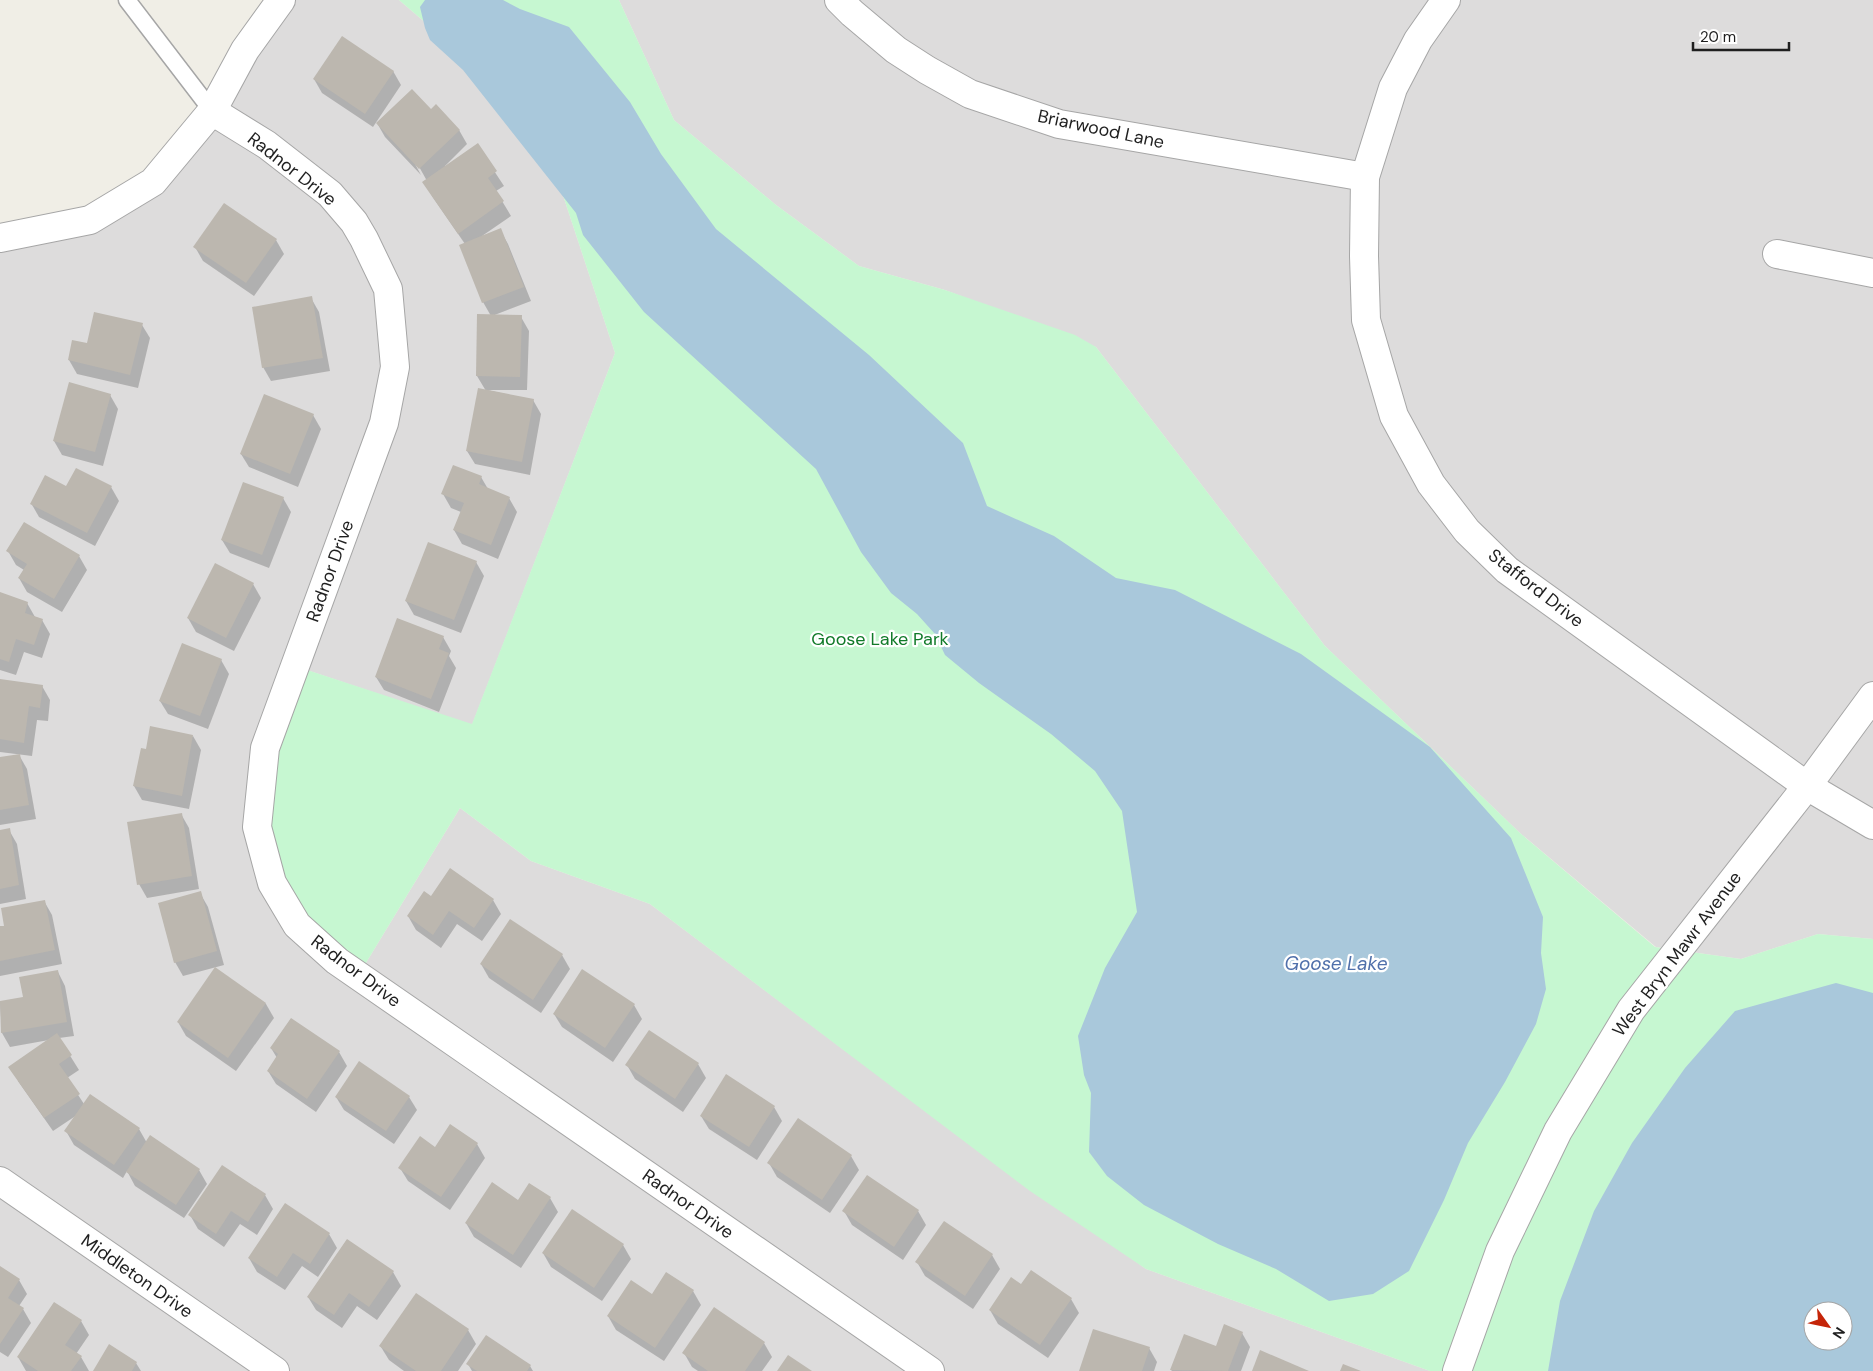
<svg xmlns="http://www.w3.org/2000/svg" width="1873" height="1371" font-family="'DM Sans',sans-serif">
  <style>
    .residential { fill: #dddcdc }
    .park { fill: #c6f7d1; fill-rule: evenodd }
    .water { fill: #a9c8db; fill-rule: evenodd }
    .shadow { fill: #0003 }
    .building { fill: #bcb7af }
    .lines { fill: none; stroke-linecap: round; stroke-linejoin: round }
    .service-casing { stroke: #a6a6a6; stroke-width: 19 }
    .minor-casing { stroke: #a6a6a6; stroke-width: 30 }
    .tertiary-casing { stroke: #a6a6a6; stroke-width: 30 }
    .service { stroke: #fff; stroke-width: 16 }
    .minor { stroke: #fff; stroke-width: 28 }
    .tertiary { stroke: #fff; stroke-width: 28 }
    .labels { text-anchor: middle; stroke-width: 4.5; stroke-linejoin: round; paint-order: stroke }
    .street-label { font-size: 18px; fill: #1f1f1f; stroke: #fff }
    .park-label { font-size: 18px; fill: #117a29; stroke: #fff }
    .water-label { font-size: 19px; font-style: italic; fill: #5070ab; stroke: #fff }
  </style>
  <rect width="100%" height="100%" fill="#f0eee6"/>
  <g class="residential">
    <path d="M281,0H399L496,83L552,162L615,353L472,725L295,666L358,976L460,808L531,861L650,904L844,1050L1146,1269L1430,1371H0V238L90,220L153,182Z"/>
    <path d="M619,0H1873V939L1818,934L1741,959L1656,947L1520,833L1325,646L1096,347L945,290L859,266L776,205L674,120Z"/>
  </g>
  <path class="park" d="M399,0H619L674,120L776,205L859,266L945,290L1075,335L1096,347L1325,646L1520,833L1655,947L1741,959L1818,934L1873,939V1371H1430L1146,1269L1030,1191L650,904L531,861L460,808L358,976L272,883L262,770L295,666L472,724L615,353L552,162L496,83ZM1813,1311H1843V1341H1813Z"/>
  <g class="water">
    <path d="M425,0H503L520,9L569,27L630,102L661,154L716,229L869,355L963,443L987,506L1054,536L1116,578L1175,590L1301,654L1430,747L1511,838L1543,917L1541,953L1546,989L1536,1024L1505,1082L1468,1143L1444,1200L1409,1271L1373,1294L1329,1301L1276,1269L1218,1244L1144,1205L1107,1176L1089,1152L1091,1093L1084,1075L1078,1036L1105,968L1137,912L1122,811L1095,771L1051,734L979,683L945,655L935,634L917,614L891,593L861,552L816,469L644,312L583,235L576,213L463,70L430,40L425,28L420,7Z"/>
    <path d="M1836,983L1873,993V1371H1548L1560,1301L1594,1211L1632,1143L1685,1068L1735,1011ZM1813,1311H1843V1341H1813Z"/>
  </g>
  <g class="shadow">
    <path d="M393,71L401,85L373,127L322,93L314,79Z"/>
    <path d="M431,111L459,130L467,144L445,166L446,167L477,145L504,186L496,191L511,216L482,236L500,230L508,244L531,301L492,316L521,317L529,331L527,390H487L533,400L541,414L530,475L475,464L467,451L486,391L477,376L491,316L483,302L465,244L432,196L427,181L417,163L415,164L421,175L385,137L377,123Z"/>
    <path d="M276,240L284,254L254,296L203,261L195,247Z"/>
    <path d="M311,298L319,312L330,371L271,381L263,367Z"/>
    <path d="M142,325L150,338L138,388L77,374L69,360L88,345Z"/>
    <path d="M110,395L118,409L103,466L62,455L54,441Z"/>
    <path d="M313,415L321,429L298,487L249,467L241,454Z"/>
    <path d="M481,477L488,489L509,498L517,512L498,559L462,544L454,530L461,512L451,508L443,494Z"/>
    <path d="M111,487L119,501L95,546L39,517L31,503Z"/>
    <path d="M283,498L291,512L269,568L230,553L222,540Z"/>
    <path d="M8,551L79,556L87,570L62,612L27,592L19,578L24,570L16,565Z"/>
    <path d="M476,562L484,576L461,633L414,615L406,601Z"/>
    <path d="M253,584L261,598L234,651L196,632L188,618Z"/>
    <path d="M0,593L27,603L35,617L42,620L50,634L42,658L24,652L16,675L0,670Z"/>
    <path d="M443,637L451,651L449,656L456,668L439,712L384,690L376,677Z"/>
    <path d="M221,660L229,674L208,729L168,714L160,701Z"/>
    <path d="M0,680L42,686L50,700L48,721L37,720L32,756L0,752Z"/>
    <path d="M193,736L201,750L189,809L142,800L134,786Z"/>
    <path d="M19,755L27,769L36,819L0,825V758Z"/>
    <path d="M181,814L189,828L199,889L147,898L139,884Z"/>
    <path d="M9,830L17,844L26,899L0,904V831Z"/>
    <path d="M200,893L208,907L224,965L183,976L175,962Z"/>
    <path d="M431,897L493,900L501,914L482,941L457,924L441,948L416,930L408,916Z"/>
    <path d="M44,901L52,915L62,964L0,976V928L5,927Z"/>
    <path d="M510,920L562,955L570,969L541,1013L489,978L481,964Z"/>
    <path d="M216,969L266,1004L274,1018L236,1071L186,1036L178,1022Z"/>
    <path d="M58,972L65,986L74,1036L59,1038L79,1070L67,1078L84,1104L139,1129L147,1143L199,1170L207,1184L184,1218L135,1186L127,1171L123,1178L74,1145L66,1131L77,1115L53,1131L18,1081L49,1040L10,1047L2,1033L0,1002L25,998Z"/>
    <path d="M634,1005L642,1019L613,1062L562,1027L554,1014Z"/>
    <path d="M291,1019L339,1052L347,1066L316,1112L276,1084L268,1071L277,1058L271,1048Z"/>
    <path d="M698,1064L706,1078L683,1112L635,1079L627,1065Z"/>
    <path d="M336,1097H409L417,1110L394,1144L344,1110Z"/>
    <path d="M774,1107L782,1121L757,1160L709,1129L701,1116Z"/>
    <path d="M477,1144L485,1158L450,1210L408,1181L400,1168L436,1148Z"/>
    <path d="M851,1156L859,1170L830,1213L777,1177L769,1163Z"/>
    <path d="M223,1167L265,1195L273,1209L257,1235L240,1224L224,1247L198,1229L190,1215Z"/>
    <path d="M530,1185L550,1198L558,1212L521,1268L474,1237L466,1223L518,1201Z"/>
    <path d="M844,1211H918L926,1225L903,1260L852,1225Z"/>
    <path d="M944,1223L992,1255L1000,1269L973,1309L925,1276L917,1262Z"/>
    <path d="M329,1234L337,1248L318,1277L302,1266L285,1290L257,1272L249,1258Z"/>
    <path d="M347,1240L393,1272L401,1286L377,1320L357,1306L342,1328L316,1310L308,1297Z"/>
    <path d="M623,1245L631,1259L602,1301L551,1267L543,1253Z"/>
    <path d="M0,1268L19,1280L27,1294L19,1306L23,1309L31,1323L8,1357L0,1352Z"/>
    <path d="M1021,1286L1071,1299L1079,1313L1048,1358L998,1324L990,1310Z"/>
    <path d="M693,1291L701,1305L664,1361L616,1330L608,1316L653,1295Z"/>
    <path d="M81,1321L89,1335L76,1354L81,1357L89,1371H26L18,1357Z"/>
    <path d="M468,1330L476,1344L458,1371H404L389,1360L381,1347Z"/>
    <path d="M1242,1333L1250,1347L1241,1371H1172L1171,1370Z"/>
    <path d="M764,1343L772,1357L762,1371H698L692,1367L684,1353Z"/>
    <path d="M1149,1348L1157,1362L1154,1371H1081Z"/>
    <path d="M136,1363L141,1371H94Z"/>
    <path d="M468,1364L530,1366L533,1371H472Z"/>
  </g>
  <g class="building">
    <path d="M342,36L394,71L365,114L313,79Z"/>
    <path d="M412,89L431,109L436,104L460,130L419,169L376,123Z"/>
    <path d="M478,143L497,171L488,178L504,201L458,234L422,182Z"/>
    <path d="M224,203L277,239L246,283L193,247Z"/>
    <path d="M501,228L524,287L482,303L459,245Z"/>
    <path d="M312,296L323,358L262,368L252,307Z"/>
    <path d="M94,312L143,323L130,375L68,360L72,340L87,343Z"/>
    <path d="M477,314L522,315L520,377L476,376Z"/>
    <path d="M69,382L111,394L95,452L53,441Z"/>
    <path d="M478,388L534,399L522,462L466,451Z"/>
    <path d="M264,394L314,414L290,474L240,454Z"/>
    <path d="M453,465L482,476L479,484L510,497L491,545L453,530L464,503L441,494Z"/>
    <path d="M76,468L112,486L87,533L30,504L45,475L66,486Z"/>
    <path d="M243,482L284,497L262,555L221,540Z"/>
    <path d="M24,522L80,555L54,599L18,578L27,564L6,551Z"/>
    <path d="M428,542L477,561L454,620L405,601Z"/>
    <path d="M215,563L254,583L226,638L187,618Z"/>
    <path d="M0,592L28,602L25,613L43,619L34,645L16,639L9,662L0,659Z"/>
    <path d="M397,618L444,636L439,649L449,653L431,699L375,677Z"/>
    <path d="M182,643L222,659L200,716L159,701Z"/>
    <path d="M0,679L43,685L40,708L29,706L24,743L0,739Z"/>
    <path d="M150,726L193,735L182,796L133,786L141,748L146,749Z"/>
    <path d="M20,754L29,805L0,810V757Z"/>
    <path d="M182,813L192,876L137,885L127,822Z"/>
    <path d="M10,828L19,885L0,889V830Z"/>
    <path d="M450,868L494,899L474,928L449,911L433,935L407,916L424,891L431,896Z"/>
    <path d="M201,891L217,951L174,963L158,903Z"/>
    <path d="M45,900L55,950L0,961V926H4L1,908Z"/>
    <path d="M510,919L563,954L533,1000L480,964Z"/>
    <path d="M215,967L266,1003L228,1058L177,1022Z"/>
    <path d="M582,969L635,1004L605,1048L553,1014Z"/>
    <path d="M58,970L67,1022L1,1033L0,1001L23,997L19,977Z"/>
    <path d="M291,1018L340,1051L307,1099L267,1071L278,1054L270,1048Z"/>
    <path d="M649,1030L699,1063L675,1099L625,1065Z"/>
    <path d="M57,1033L72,1055L59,1064L80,1094L44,1118L8,1067Z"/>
    <path d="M359,1061L410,1096L386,1131L335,1097Z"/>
    <path d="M726,1074L775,1106L749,1147L700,1116Z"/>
    <path d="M90,1094L140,1128L114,1165L64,1131Z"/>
    <path d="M798,1118L852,1155L822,1200L767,1163Z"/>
    <path d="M450,1124L478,1143L441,1197L398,1168L420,1136L435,1147Z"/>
    <path d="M150,1135L200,1169L176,1205L126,1172Z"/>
    <path d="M222,1165L266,1194L248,1222L231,1211L216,1234L188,1215Z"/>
    <path d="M867,1175L919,1210L894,1247L842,1211Z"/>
    <path d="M492,1182L518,1200L529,1183L551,1197L513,1255L465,1223Z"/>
    <path d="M285,1203L330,1233L310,1264L293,1253L277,1277L248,1258Z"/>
    <path d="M572,1209L624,1244L594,1288L542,1253Z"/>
    <path d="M944,1221L993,1254L965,1296L915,1262Z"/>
    <path d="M347,1239L394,1271L369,1307L349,1293L334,1315L307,1297Z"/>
    <path d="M0,1266L20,1279L8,1298L24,1308L0,1344Z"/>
    <path d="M1031,1270L1072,1298L1040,1345L989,1310L1011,1277L1021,1284Z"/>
    <path d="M666,1272L694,1290L655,1348L607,1316L631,1280L652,1294Z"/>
    <path d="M416,1293L469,1329L441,1371H416L379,1346Z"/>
    <path d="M54,1302L82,1320L65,1345L82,1356L71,1371H38L17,1357Z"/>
    <path d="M714,1307L765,1342L745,1371H708L682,1353Z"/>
    <path d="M1224,1324L1243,1332L1228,1371L1170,1370L1184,1334L1216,1346Z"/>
    <path d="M1093,1329L1150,1347L1142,1371H1079Z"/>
    <path d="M486,1335L531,1365L527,1371H477L466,1364Z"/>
    <path d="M109,1344L137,1362L132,1371H93Z"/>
    <path d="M1260,1350L1309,1371H1252Z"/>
    <path d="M788,1355L812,1371H777Z"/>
    <path d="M1343,1364L1361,1371H1340Z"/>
  </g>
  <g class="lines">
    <g class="service-casing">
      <path id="service" d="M127,0L212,111"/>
    </g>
    <g class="minor-casing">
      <g id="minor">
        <path d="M839,0L852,13L896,50L927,70L970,94L1059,124L1365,177"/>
        <path d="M1446,0L1418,40L1393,88L1365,177L1364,256L1366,320L1394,416L1431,484L1467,531L1507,570L1807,786L1873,825"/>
        <path d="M212,111L267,145L330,194L354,222L364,239L388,289L395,367L384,423L265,748L257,827L272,883L297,925L337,961L930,1371"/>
        <path d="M1777,254L1873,273"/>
        <path d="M1807,786L1873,696"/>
        <path d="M0,1181L275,1371"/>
      </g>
    </g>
    <g class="tertiary-casing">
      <g id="tertiary">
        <path d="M0,238L90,220L153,182L212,111L245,50L281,0"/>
        <path d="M1457,1371L1500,1251L1558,1131L1631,1010L1807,786"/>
      </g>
    </g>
    <use href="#service" class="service"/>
    <use href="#minor" class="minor"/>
    <use href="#tertiary" class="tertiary"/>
  </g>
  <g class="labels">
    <g class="street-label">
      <text transform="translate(1101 129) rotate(12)" y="6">Briarwood Lane</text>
      <text transform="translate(292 169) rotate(38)" y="6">Radnor Drive</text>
      <text transform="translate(330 571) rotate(-70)" y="6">Radnor Drive</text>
      <text transform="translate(1536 588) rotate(38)" y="6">Stafford Drive</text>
      <text transform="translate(1677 954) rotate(-53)" y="6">West Bryn Mawr Avenue</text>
      <text transform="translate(356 971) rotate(37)" y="6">Radnor Drive</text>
      <text transform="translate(688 1204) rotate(35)" y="6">Radnor Drive</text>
      <text transform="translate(137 1276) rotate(35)" y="6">Middleton Drive</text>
    </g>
    <g class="park-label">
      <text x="880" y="645">Goose Lake Park</text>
    </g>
    <g class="water-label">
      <text x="1336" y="970">Goose Lake</text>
    </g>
  </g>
  <g transform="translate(1828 1326) rotate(123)"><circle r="24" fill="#ffffff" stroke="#a5a5a5"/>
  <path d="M0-4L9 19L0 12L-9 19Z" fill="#c52509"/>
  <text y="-8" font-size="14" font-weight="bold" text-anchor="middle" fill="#1f1f1f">N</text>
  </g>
  <path d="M1693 42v8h96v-8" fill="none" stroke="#1f1f1f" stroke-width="2.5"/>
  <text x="1700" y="42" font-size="15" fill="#1f1f1f" stroke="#ffffff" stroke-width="4" paint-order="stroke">20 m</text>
</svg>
